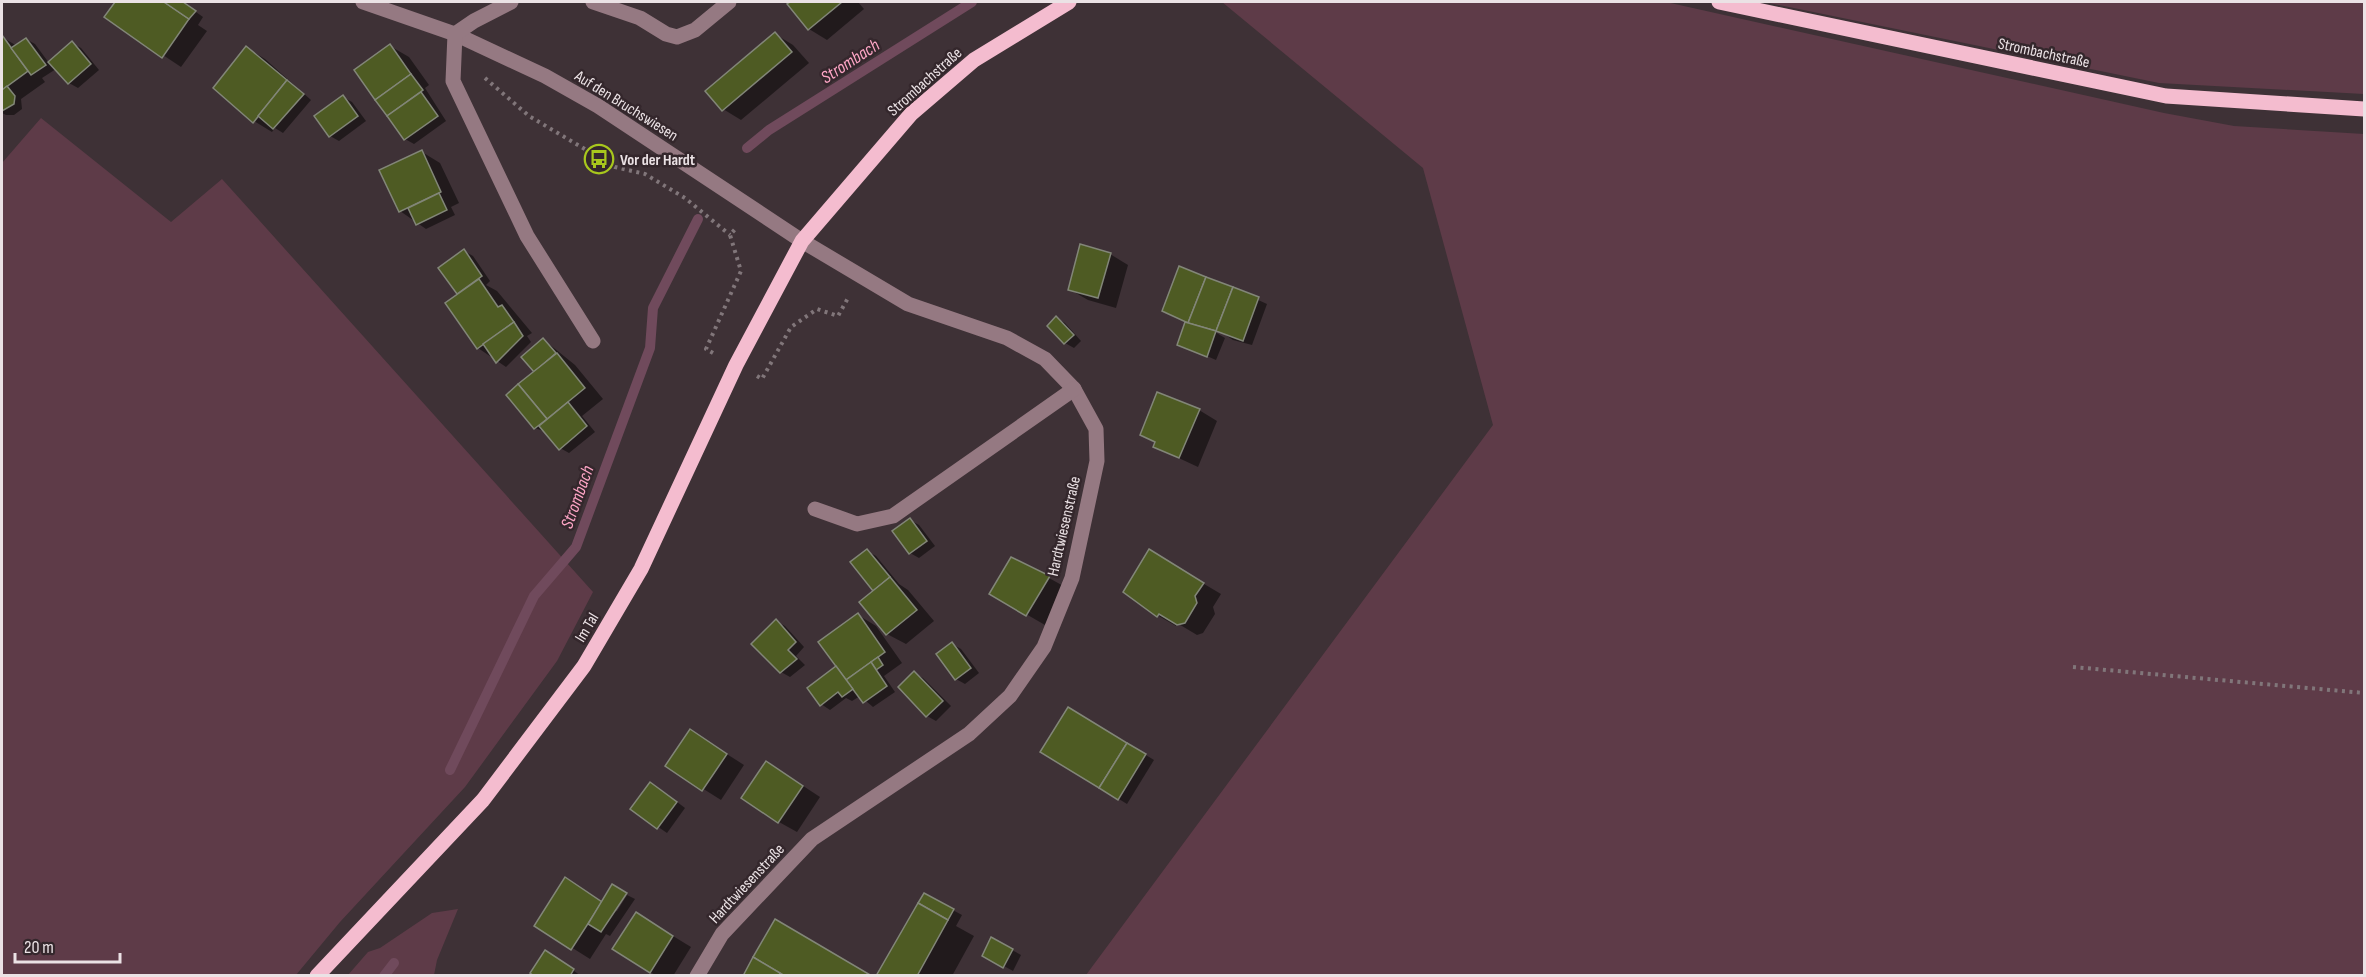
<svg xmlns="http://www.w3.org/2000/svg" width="2366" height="977" font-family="'Sofia Sans Condensed',sans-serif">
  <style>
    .green { fill: #5e3b48 }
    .shadow { fill: #0007 }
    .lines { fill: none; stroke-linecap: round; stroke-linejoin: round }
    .stream { stroke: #704a5c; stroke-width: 10 }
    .building { fill: #4e5b23; stroke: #828678; stroke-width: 1.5 }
    .path { stroke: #81767a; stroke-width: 4; stroke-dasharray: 3 4.5; stroke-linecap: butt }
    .minor { stroke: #957982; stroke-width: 15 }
    .major { stroke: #f4bccf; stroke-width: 15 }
    .labels { text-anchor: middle; stroke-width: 5; stroke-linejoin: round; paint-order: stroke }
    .street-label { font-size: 16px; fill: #ebe2e5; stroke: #34272c }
    .poi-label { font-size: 16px; font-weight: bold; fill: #ebe2e5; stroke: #34272c; text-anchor: start }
    .water-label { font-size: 18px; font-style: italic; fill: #fda5c5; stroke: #34272c }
  </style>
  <rect width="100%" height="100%" fill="#3e3136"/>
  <g class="green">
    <path d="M1222,2H1666L2164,113L2234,126L2364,134V975H1086L1493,425L1423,168Z"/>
    <path d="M1764,2H2364V94L2159,83Z"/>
    <path d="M41,118L171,222L222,179L593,592L557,661L465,787L340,922L296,975H2V163Z"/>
    <path d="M458,909L437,960L434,975H348L368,952L380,948L432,913Z"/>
  </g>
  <g class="shadow">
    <path d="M117,2H182L203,17L198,25L207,31L181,67L106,17Z"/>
    <path d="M792,2H858L864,9L827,40L809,29L789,4Z"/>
    <path d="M775,34L793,45L809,63L741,120L723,109Z"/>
    <path d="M2,37L17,46L26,39L35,44L49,63L72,43L81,48L99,70L78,88L69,83L56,69L42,78L45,82L21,99L22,109L14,115H6L2,113Z"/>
    <path d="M390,46L409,57L429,85L425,88L446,121L414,144L405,139L377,100Z"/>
    <path d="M247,48L265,59L311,100L283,133L275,128L272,132L254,121Z"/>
    <path d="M343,97L352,102L366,121L339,141L330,136L316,117Z"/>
    <path d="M422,152L440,163L459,203L451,207L455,215L426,229L400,211Z"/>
    <path d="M464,251L473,256L490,281L486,285L497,291L532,333L527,336L531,342L506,367L478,348L459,295L440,268Z"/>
    <path d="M1110,254L1128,265L1116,308L1088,300L1069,289Z"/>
    <path d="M1232,288L1267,304L1252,345L1233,340L1215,328V332L1225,338L1216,360L1179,344L1187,323L1164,310Z"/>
    <path d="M1056,318L1065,323L1081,341L1074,348L1065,343Z"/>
    <path d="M544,340L575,365L603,399L582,416L595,432L569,453L560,448L546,432L535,428L508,395L536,372Z"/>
    <path d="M1199,410L1217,421L1198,467L1155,447L1156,443L1142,435Z"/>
    <path d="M910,520L919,525L935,546L919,558L910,553Z"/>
    <path d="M867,551L876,556L899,584L908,590L934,621L906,644L887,634L862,602L876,590Z"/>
    <path d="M1167,562L1221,594L1213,607L1215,614L1203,633L1197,635L1177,623L1176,626L1143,607Z"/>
    <path d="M1049,578L1067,588L1045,625L991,594Z"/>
    <path d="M858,615L876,626L902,663L884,676L895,692L873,707L860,696L852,701L846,698L830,710L821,704Z"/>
    <path d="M776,621L785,626L804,647L796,656L805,665L790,677L781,672L753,644Z"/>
    <path d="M952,644L961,649L979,673L965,684L956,679Z"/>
    <path d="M914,673L923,678L951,706L936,721L927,716L900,687Z"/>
    <path d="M1087,719L1154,760L1127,804L1042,752Z"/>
    <path d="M708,742L744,765L721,800L667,766Z"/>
    <path d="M785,774L820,797L797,832L779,822Z"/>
    <path d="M660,789L685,808L667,833L632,809Z"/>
    <path d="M627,895L635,899L610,936L606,934L590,959L536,925L617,911Z"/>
    <path d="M925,895L962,915L956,926L974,936L952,976H878Z"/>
    <path d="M637,914L691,947L673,976H657L650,972Z"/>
    <path d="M992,939L1021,955L1013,971L984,955Z"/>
    <path d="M555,957L581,976H537Z"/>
  </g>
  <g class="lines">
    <g class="stream">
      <path d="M747,148L769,130L972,2"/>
      <path d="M450,770L534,596L576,547L650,348L653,308L698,219"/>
      <path d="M384,976L394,963"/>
    </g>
  </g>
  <g class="building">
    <path d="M115,2H164L189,19L162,58L104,17Z"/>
    <path d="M164,2H183L196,11L189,19Z"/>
    <path d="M790,2H842L808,30L787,4Z"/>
    <path d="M775,32L792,52L722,111L705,91Z"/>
    <path d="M2,35L28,71L2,90Z"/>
    <path d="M26,38L46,65L31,75L11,48Z"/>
    <path d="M72,41L91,64L68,84L48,62Z"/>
    <path d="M390,44L411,74L375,100L354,70Z"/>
    <path d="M246,46L287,80L253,123L213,88Z"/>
    <path d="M411,74L423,90L387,116L375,100Z"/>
    <path d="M287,80L304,94L273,129L258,116Z"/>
    <path d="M7,86L15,96L14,104L2,111V90Z"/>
    <path d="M421,92L438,116L404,140L387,116Z"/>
    <path d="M343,95L358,116L329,137L314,116Z"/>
    <path d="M422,150L441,192L399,212L379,170Z"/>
    <path d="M439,193L447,210L416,225L408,208Z"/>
    <path d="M1080,244L1111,253L1098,298L1068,290Z"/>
    <path d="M464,249L482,276L457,294L438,268Z"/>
    <path d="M1179,266L1206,277L1188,323L1162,311Z"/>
    <path d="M1206,277L1233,287L1216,331L1188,323Z"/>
    <path d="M479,279L498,307L502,305L514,322L477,349L445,303Z"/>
    <path d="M1233,287L1259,297L1243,341L1216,331Z"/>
    <path d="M1056,316L1074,335L1064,344L1047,326Z"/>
    <path d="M514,322L523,336L496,363L483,344Z"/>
    <path d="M1185,322L1216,331L1207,357L1177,345Z"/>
    <path d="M543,338L556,353L534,372L521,357Z"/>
    <path d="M557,353L585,388L547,419L518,384Z"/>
    <path d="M518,384L547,419L534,429L506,395Z"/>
    <path d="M1157,392L1200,409L1179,458L1153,447L1155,442L1140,435Z"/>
    <path d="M568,402L587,426L559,450L539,426Z"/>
    <path d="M910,518L927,541L909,554L892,531Z"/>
    <path d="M867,549L890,577L873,591L850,562Z"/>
    <path d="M1149,549L1204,583L1195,596L1197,603L1185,623L1177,625L1159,614L1157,617L1123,592Z"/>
    <path d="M1011,557L1050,576L1026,616L989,594Z"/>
    <path d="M890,577L917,610L886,635L859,602Z"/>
    <path d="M858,613L885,652L846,680L818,642Z"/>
    <path d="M776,619L796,642L788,650L797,659L780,673L751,644Z"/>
    <path d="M952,642L971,668L955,680L936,654Z"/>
    <path d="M878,657L883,665L876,670L871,662Z"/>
    <path d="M871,662L887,686L863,703L846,680Z"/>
    <path d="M836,666L853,689L842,697L838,692L820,706L807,688Z"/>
    <path d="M914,671L943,701L926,717L898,687Z"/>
    <path d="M1068,707L1127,743L1099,788L1040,752Z"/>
    <path d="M690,729L727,754L702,791L665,766Z"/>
    <path d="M1127,743L1146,754L1118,800L1099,788Z"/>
    <path d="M766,761L803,786L778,823L741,798Z"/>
    <path d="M650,782L677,802L657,829L630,809Z"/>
    <path d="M565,877L602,902L571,950L534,926Z"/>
    <path d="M612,884L627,893L601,932L588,924Z"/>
    <path d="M924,893L954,909L948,920L918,903Z"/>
    <path d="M918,903L948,920L917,976H876Z"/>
    <path d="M636,912L673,936L650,973L612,949Z"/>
    <path d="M775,919L872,976H785L753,957Z"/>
    <path d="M991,937L1013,949L1003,968L982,956Z"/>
    <path d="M545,950L574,969L570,976H534L530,973Z"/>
    <path d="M753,957L780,973L779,976H743Z"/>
  </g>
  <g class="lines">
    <g class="path">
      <path d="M485,78L529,116L615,167L645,174L685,198L730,235"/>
      <path d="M713,353L706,349L741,271L730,235L737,227"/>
      <path d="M757,376L762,379L791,327L817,309L838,316L848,298"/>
      <path d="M2073,667L2364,693"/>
    </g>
    <g class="minor">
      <path d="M363,2L455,34L545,76L598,106L802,241L908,304L1007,338L1045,359L1074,389L1096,429L1097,461L1072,578L1044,647L1010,696L969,734L812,839L722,934L697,976"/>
      <path d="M511,2L474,21L455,34L453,81L527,236L593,341"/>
      <path d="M593,2L640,18L666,34L677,37L695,30L729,2"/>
      <path d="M815,509L857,524L893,516L1074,389"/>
    </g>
    <g class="major">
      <path d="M1719,2L2166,96L2364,109"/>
      <path d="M317,976L483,800L584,666L641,569L736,365L802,241L911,114L974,60L1069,2"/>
    </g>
  </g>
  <defs>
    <g id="bus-ring" transform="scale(1.5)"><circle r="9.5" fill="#34272c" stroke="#a8c71d" stroke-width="1.5"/><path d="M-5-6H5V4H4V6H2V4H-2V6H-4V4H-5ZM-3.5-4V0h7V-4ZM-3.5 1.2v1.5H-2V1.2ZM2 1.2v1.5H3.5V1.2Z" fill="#a8c71d"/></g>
  </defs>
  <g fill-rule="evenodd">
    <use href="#bus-ring" x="599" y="159"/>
  </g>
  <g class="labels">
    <g class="street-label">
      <text transform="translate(2044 52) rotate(12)" y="6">Strombachstraße</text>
      <text transform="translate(924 81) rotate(-42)" y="6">Strombachstraße</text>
      <text transform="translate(627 105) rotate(32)" y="6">Auf den Bruchswiesen</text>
      <text transform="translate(1063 526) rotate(-77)" y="6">Hardtwiesenstraße</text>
      <text transform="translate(586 627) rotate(-59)" y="6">Im Tal</text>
      <text transform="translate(746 883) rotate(-47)" y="6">Hardtwiesenstraße</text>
    </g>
    <g class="poi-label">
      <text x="620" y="165">Vor der Hardt</text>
    </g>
    <g class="water-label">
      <text transform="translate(850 61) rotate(-33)" y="6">Strombach</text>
      <text transform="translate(577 497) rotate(-70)" y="6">Strombach</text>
    </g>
  </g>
  <rect width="2366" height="977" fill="none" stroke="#ebe2e5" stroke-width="6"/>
  <path d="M15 953v9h105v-9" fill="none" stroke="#ebe2e5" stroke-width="3"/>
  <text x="24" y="953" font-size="18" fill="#ebe2e5" stroke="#34272c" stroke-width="4.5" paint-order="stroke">20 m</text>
</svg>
